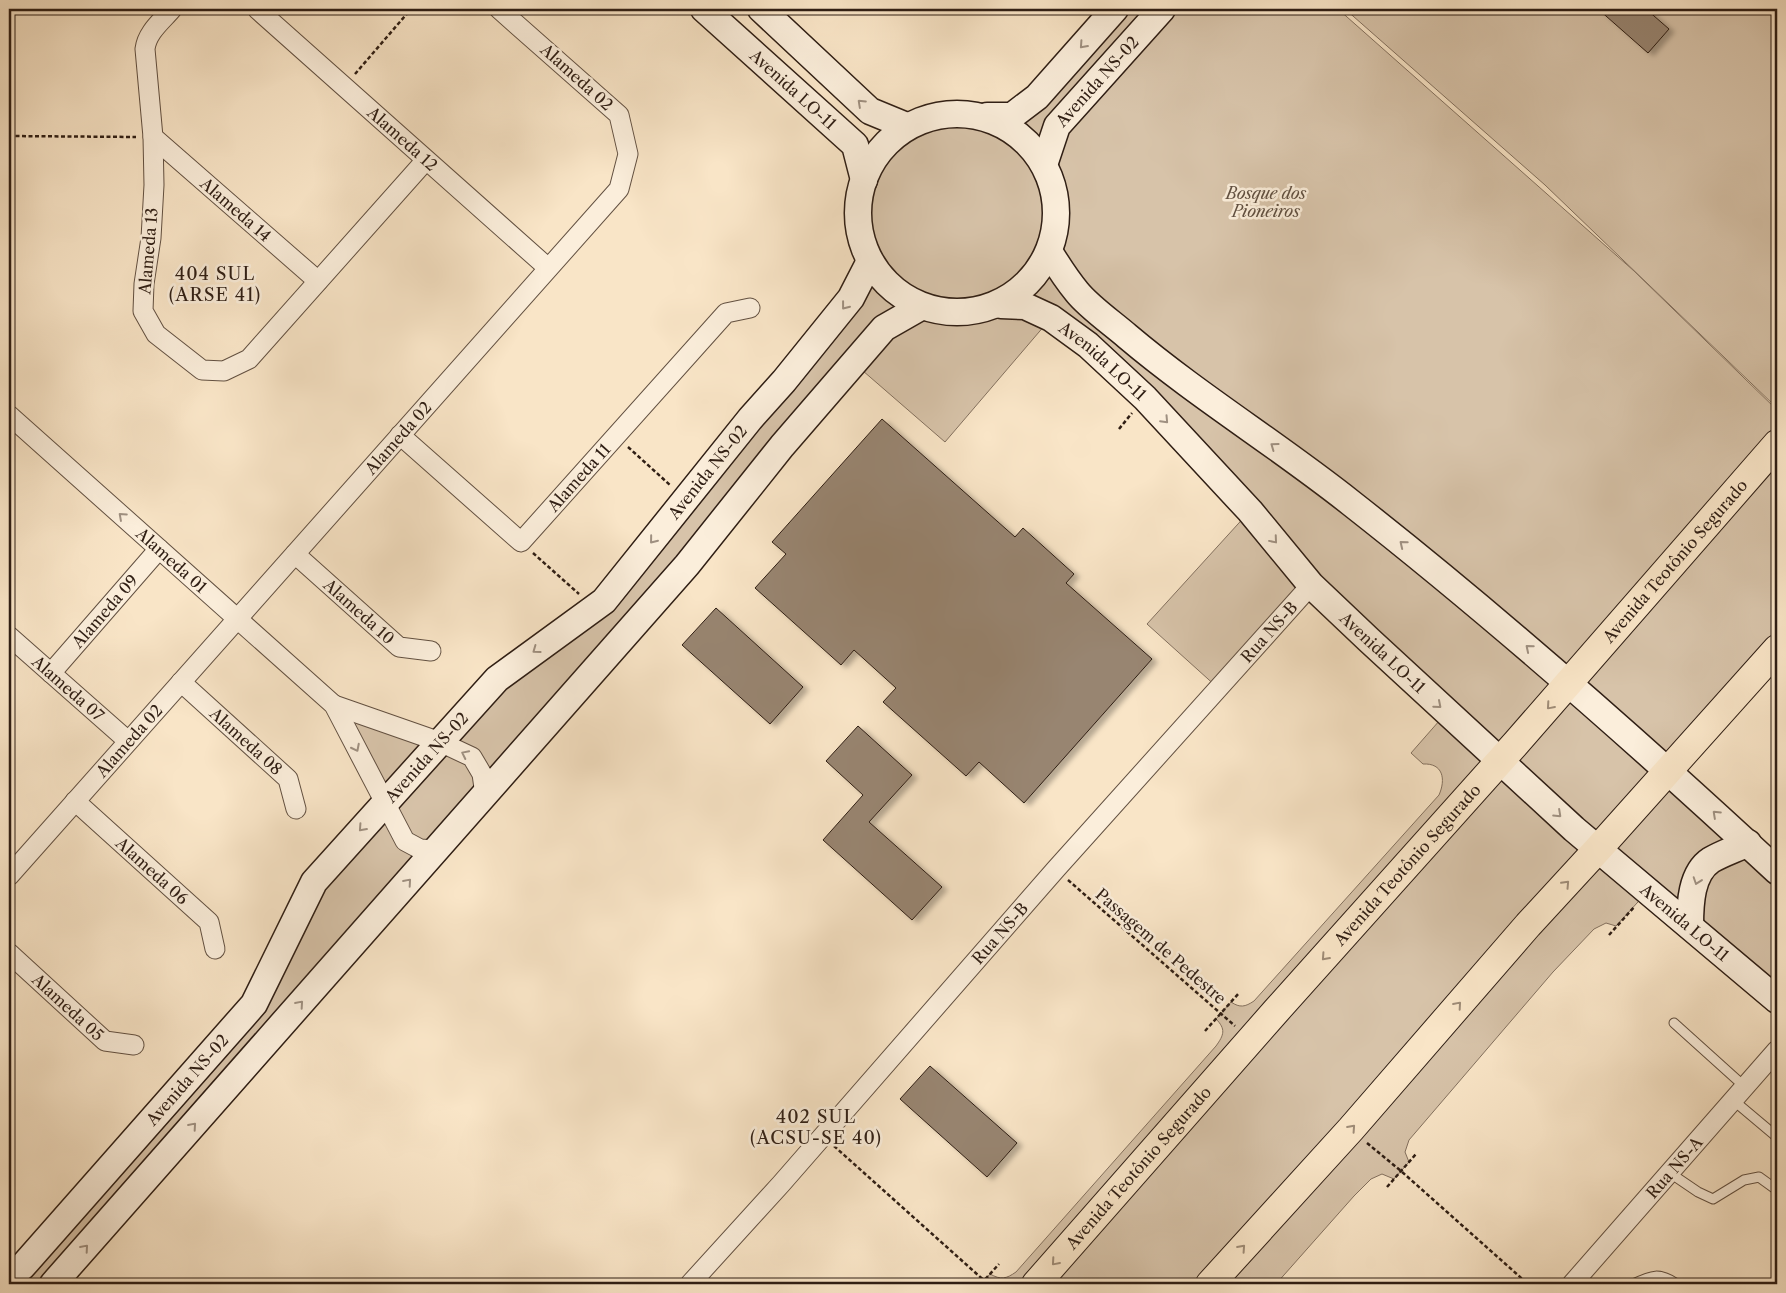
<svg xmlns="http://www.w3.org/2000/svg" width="1786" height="1293" font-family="'Libre Caslon Text',serif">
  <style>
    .green { fill: #d7c3a9; stroke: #83705e }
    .building { fill: #988571; stroke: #2f1e14; filter: url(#shadow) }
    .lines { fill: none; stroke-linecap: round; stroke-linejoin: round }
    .lane-casing { stroke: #625041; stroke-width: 11 }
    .street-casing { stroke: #625041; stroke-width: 21 }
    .secondary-casing { stroke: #2f1e14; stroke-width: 29 }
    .primary-casing { stroke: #2f1e14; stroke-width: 30 }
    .path { stroke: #2f1e14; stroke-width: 2.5; stroke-dasharray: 4 2.5; stroke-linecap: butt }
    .lane { stroke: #fbeedb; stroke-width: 9 }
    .street { stroke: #fbeedb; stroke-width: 19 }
    .secondary { stroke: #fbeedb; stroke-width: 26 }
    .primary { stroke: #f9e5c7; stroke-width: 28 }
    .oneway { stroke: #9f9081 }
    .oneway2 { stroke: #9e8b76 }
    .labels { text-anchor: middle; stroke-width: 5; stroke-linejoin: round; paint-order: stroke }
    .street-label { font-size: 16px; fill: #2f1e14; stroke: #fbeedb }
    .park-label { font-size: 16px; font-style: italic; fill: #615041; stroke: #fbeedb }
    .neighbourhood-label { font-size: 18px; letter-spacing: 1px; fill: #2f1e14; stroke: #fbeedb }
  </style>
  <defs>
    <filter id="shadow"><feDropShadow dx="5.5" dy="3" stdDeviation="2.5" flood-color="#0004"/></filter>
  </defs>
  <rect width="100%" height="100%" fill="#f9e5c7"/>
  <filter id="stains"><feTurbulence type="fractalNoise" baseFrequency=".004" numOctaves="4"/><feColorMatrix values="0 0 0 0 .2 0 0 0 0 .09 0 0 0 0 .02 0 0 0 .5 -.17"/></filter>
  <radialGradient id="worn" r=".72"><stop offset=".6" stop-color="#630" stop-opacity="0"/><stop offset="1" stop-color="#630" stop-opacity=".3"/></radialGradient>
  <g class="green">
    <path d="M1132,9H1148L1045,148L1031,130L1016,124L1055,96Z"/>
    <path d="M1162,9H1338L1634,271L1777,410V649L1669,771L1777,870V1000L1648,891L1616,926L1606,923L1594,929L1553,972L1409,1140L1405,1152L1409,1162L1394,1179L1382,1174L1371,1179L1354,1196L1276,1284H981L990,1274C1001,1280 1006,1279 1016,1272L1216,1046C1224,1035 1226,1029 1216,1019L1231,1002C1240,1008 1245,1007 1254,1001L1439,795C1446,779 1443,763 1423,764L1411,753L1447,712L1311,585L1218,688L1147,624L1248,513L1051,318L945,442L855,364L66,1270L80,1284H9L254,1004L314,882L385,803L334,705L440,742L604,601L869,263L913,304L919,308L963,312L1001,305L1032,278L1050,252L1056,216L1045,162Z"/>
    <path d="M1345,9H1777V408L1545,185Z"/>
    <circle cx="958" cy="212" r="88"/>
  </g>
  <g class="building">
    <path d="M1598,9H1646L1669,29L1648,53Z"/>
    <path d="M882,419L1015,537L1023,528L1074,574L1066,583L1152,659L1024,803L979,762L966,776L883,702L896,688L854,650L841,665L755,588L786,554L772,542Z"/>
    <path d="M716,608L803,687L770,724L682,645Z"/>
    <path d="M858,726L912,775L869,822L942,887L912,920L823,840L863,795L826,761Z"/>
    <path d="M930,1066L1017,1143L987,1177L900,1099Z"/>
  </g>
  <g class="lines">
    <g class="lane-casing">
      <g id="lane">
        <path d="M1674,1023L1745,1087"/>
        <path d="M1733,1100L1777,1137"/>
        <path d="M1670,1173L1698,1192L1713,1199L1744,1180L1759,1177L1777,1190"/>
        <path d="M1633,1284C1652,1275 1659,1272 1677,1284"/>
      </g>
    </g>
    <g class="street-casing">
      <g id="street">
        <path d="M172,9C162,21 147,32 145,49L153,137L154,185L151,238L144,284L143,311L156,334L202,370L224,371L249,359L426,160"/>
        <path id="s1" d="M257,9L548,268"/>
        <path id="s2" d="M153,137L318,281"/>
        <path id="s3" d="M9,415L334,705L405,841L420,849L436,850"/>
        <path id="s4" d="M400,435L521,542L726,313L750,308"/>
        <path id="s5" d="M295,554L399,647L431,651"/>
        <path id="s6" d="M9,636L128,741"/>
        <path id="s7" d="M51,673L159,549"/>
        <path id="s8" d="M181,682L288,779L296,809"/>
        <path d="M334,705L440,742L472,757L482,774L485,795"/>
        <path id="s9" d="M75,801L209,922L215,949"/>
        <path id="s10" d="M9,876L619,189L628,154L619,115L499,9"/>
        <path id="s11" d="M9,953L105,1041L134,1045"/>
        <path id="s12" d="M690,1284L781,1184L1056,869L1311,585"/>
        <path id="s13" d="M1572,1284L1777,1050"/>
      </g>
    </g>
    <g class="secondary-casing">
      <g id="secondary">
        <path id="s14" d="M704,9L855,145L864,180"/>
        <path d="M761,9L870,111L904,125"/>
        <circle cx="957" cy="213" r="99"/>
        <path d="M987,116H1012L1037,97L1115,9"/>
        <path id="s15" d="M1045,162L1057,126L1162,9"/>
        <path d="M1050,253C1058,266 1067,280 1077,292C1089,307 1112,323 1127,336C1198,396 1278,445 1351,503C1499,619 1639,743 1777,871"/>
        <path id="s16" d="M1001,305L1025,306L1051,318L1088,345L1145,398L1250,511L1311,585L1369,640L1574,829L1777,1000"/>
        <path d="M1690,926C1690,904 1691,873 1711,860C1723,853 1736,849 1748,843"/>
        <path id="s17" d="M9,1273L22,1267L254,1004L314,882L497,679L604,601L750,419L784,381L851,298L869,263"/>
        <path d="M53,1284L687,565L782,446L884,328L919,308"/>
      </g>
    </g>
    <g class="primary-casing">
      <g id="primary">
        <path id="s18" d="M1036,1284L1276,1011L1517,742L1777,444"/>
        <path d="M1210,1284L1351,1129L1528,925L1598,849L1777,649"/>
      </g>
    </g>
    <g class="path">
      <path d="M355,74L411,9"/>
      <path d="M9,136L136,137"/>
      <path d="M1119,429L1132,413"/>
      <path d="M628,447L670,485"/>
      <path d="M533,553L579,594"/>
      <path d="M1068,880L1235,1026"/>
      <path d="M1609,935L1635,906"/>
      <path d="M1205,1031L1239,993"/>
      <path d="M1367,1143L1401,1171L1528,1284"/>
      <path d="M834,1146L988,1284"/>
      <path d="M1387,1187L1416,1154"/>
      <path d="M981,1284L999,1264"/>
    </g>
    <use href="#lane" class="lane"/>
    <use href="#street" class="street"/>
    <use href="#secondary" class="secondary"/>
    <use href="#primary" class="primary"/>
  </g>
  <defs><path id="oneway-chevron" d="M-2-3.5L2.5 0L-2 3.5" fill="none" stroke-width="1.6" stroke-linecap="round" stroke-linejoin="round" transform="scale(1.25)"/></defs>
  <g class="oneway">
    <use href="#oneway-chevron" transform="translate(1083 45) rotate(132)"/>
    <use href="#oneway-chevron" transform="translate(861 103) rotate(-137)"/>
    <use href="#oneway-chevron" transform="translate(845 306) rotate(128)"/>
    <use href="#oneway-chevron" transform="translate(1165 420) rotate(47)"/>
    <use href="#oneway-chevron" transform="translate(1274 446) rotate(-144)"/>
    <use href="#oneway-chevron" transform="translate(122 516) rotate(-138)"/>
    <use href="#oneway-chevron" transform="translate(653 540) rotate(129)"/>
    <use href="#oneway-chevron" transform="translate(1274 540) rotate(50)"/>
    <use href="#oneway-chevron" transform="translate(1403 544) rotate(-141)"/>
    <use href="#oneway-chevron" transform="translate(1529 648) rotate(-140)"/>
    <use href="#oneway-chevron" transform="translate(536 650) rotate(144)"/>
    <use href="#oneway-chevron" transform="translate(1438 705) rotate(41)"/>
    <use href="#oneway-chevron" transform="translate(356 748) rotate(63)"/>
    <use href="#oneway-chevron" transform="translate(465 754) rotate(-154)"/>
    <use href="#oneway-chevron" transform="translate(1558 814) rotate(43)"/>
    <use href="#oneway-chevron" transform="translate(1716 814) rotate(-137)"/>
    <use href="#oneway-chevron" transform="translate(362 828) rotate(132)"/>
    <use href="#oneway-chevron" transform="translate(1697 881) rotate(109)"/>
    <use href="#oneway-chevron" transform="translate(408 882) rotate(-49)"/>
    <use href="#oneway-chevron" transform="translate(300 1004) rotate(-49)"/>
    <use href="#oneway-chevron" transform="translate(193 1126) rotate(-49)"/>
    <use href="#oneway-chevron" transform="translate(85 1248) rotate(-49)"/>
  </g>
  <g class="oneway2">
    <use href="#oneway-chevron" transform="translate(1550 706) rotate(131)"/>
    <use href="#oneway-chevron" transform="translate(1566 884) rotate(-47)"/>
    <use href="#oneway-chevron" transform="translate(1325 957) rotate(132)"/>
    <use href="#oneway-chevron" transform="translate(1458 1005) rotate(-49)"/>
    <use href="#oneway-chevron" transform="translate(1352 1128) rotate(-48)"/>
    <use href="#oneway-chevron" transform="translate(1242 1248) rotate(-48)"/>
    <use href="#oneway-chevron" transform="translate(1055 1262) rotate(131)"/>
  </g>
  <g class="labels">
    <g class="street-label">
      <text transform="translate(577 77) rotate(42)" y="6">Alameda 02</text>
      <text dy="6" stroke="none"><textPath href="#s15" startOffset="98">Avenida NS-02</textPath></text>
      <text dy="6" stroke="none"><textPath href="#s14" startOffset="120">Avenida LO-11</textPath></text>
      <text dy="6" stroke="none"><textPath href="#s1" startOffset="195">Alameda 12</textPath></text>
      <text dy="6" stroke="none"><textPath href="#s2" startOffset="110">Alameda 14</textPath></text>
      <text transform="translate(148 251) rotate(-85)" y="6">Alameda 13</text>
      <text dy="6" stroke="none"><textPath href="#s16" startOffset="120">Avenida LO-11</textPath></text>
      <text dy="6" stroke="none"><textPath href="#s10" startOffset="586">Alameda 02</textPath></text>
      <text dy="6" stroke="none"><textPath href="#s17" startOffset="1072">Avenida NS-02</textPath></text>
      <text dy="6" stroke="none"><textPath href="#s4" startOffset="248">Alameda 11</textPath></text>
      <text dy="6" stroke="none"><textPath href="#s3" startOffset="218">Alameda 01</textPath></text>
      <text dy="6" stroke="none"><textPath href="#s18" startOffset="965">Avenida Teotônio Segurado</textPath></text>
      <text dy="6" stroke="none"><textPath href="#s7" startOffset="82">Alameda 09</textPath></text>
      <text dy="6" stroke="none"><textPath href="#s5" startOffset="86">Alameda 10</textPath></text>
      <text dy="6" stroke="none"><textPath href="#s12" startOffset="872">Rua NS-B</textPath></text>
      <text dy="6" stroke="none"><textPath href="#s16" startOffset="525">Avenida LO-11</textPath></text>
      <text dy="6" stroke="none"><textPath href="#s6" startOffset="79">Alameda 07</textPath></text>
      <text dy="6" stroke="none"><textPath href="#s10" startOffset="181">Alameda 02</textPath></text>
      <text dy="6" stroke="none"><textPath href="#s8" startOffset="88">Alameda 08</textPath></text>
      <text dy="6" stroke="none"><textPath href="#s17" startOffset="669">Avenida NS-02</textPath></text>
      <text dy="6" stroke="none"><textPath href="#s18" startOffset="560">Avenida Teotônio Segurado</textPath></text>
      <text dy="6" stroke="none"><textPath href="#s9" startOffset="104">Alameda 06</textPath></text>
      <text dy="6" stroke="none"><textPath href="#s16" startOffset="930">Avenida LO-11</textPath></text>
      <text dy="6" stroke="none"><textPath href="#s12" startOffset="468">Rua NS-B</textPath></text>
      <text transform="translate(1161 946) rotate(41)" y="6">Passagem de Pedestre</text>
      <text dy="6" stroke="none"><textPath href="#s11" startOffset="80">Alameda 05</textPath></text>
      <text dy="6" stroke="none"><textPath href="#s17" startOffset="264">Avenida NS-02</textPath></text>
      <text dy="6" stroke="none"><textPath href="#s13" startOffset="155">Rua NS-A</textPath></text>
      <text dy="6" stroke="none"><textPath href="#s18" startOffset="155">Avenida Teotônio Segurado</textPath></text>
    </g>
    <g class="park-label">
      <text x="1266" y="199">Bosque dos<tspan x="1266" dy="18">Pioneiros</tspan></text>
    </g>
    <g class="neighbourhood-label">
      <text x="215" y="280">404 SUL<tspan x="215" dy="21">(ARSE 41)</tspan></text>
      <text x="816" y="1123">402 SUL<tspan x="816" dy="21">(ACSU-SE 40)</tspan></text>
    </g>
  </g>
  <rect width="1786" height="1293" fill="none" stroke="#f9e5c7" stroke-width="30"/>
  <rect x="10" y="10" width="1766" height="1273" fill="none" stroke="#2f1e14" stroke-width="2.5"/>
  <rect x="15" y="15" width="1756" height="1263" fill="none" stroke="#2f1e14"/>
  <rect width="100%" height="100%" filter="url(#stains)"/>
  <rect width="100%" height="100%" fill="url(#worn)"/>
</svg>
